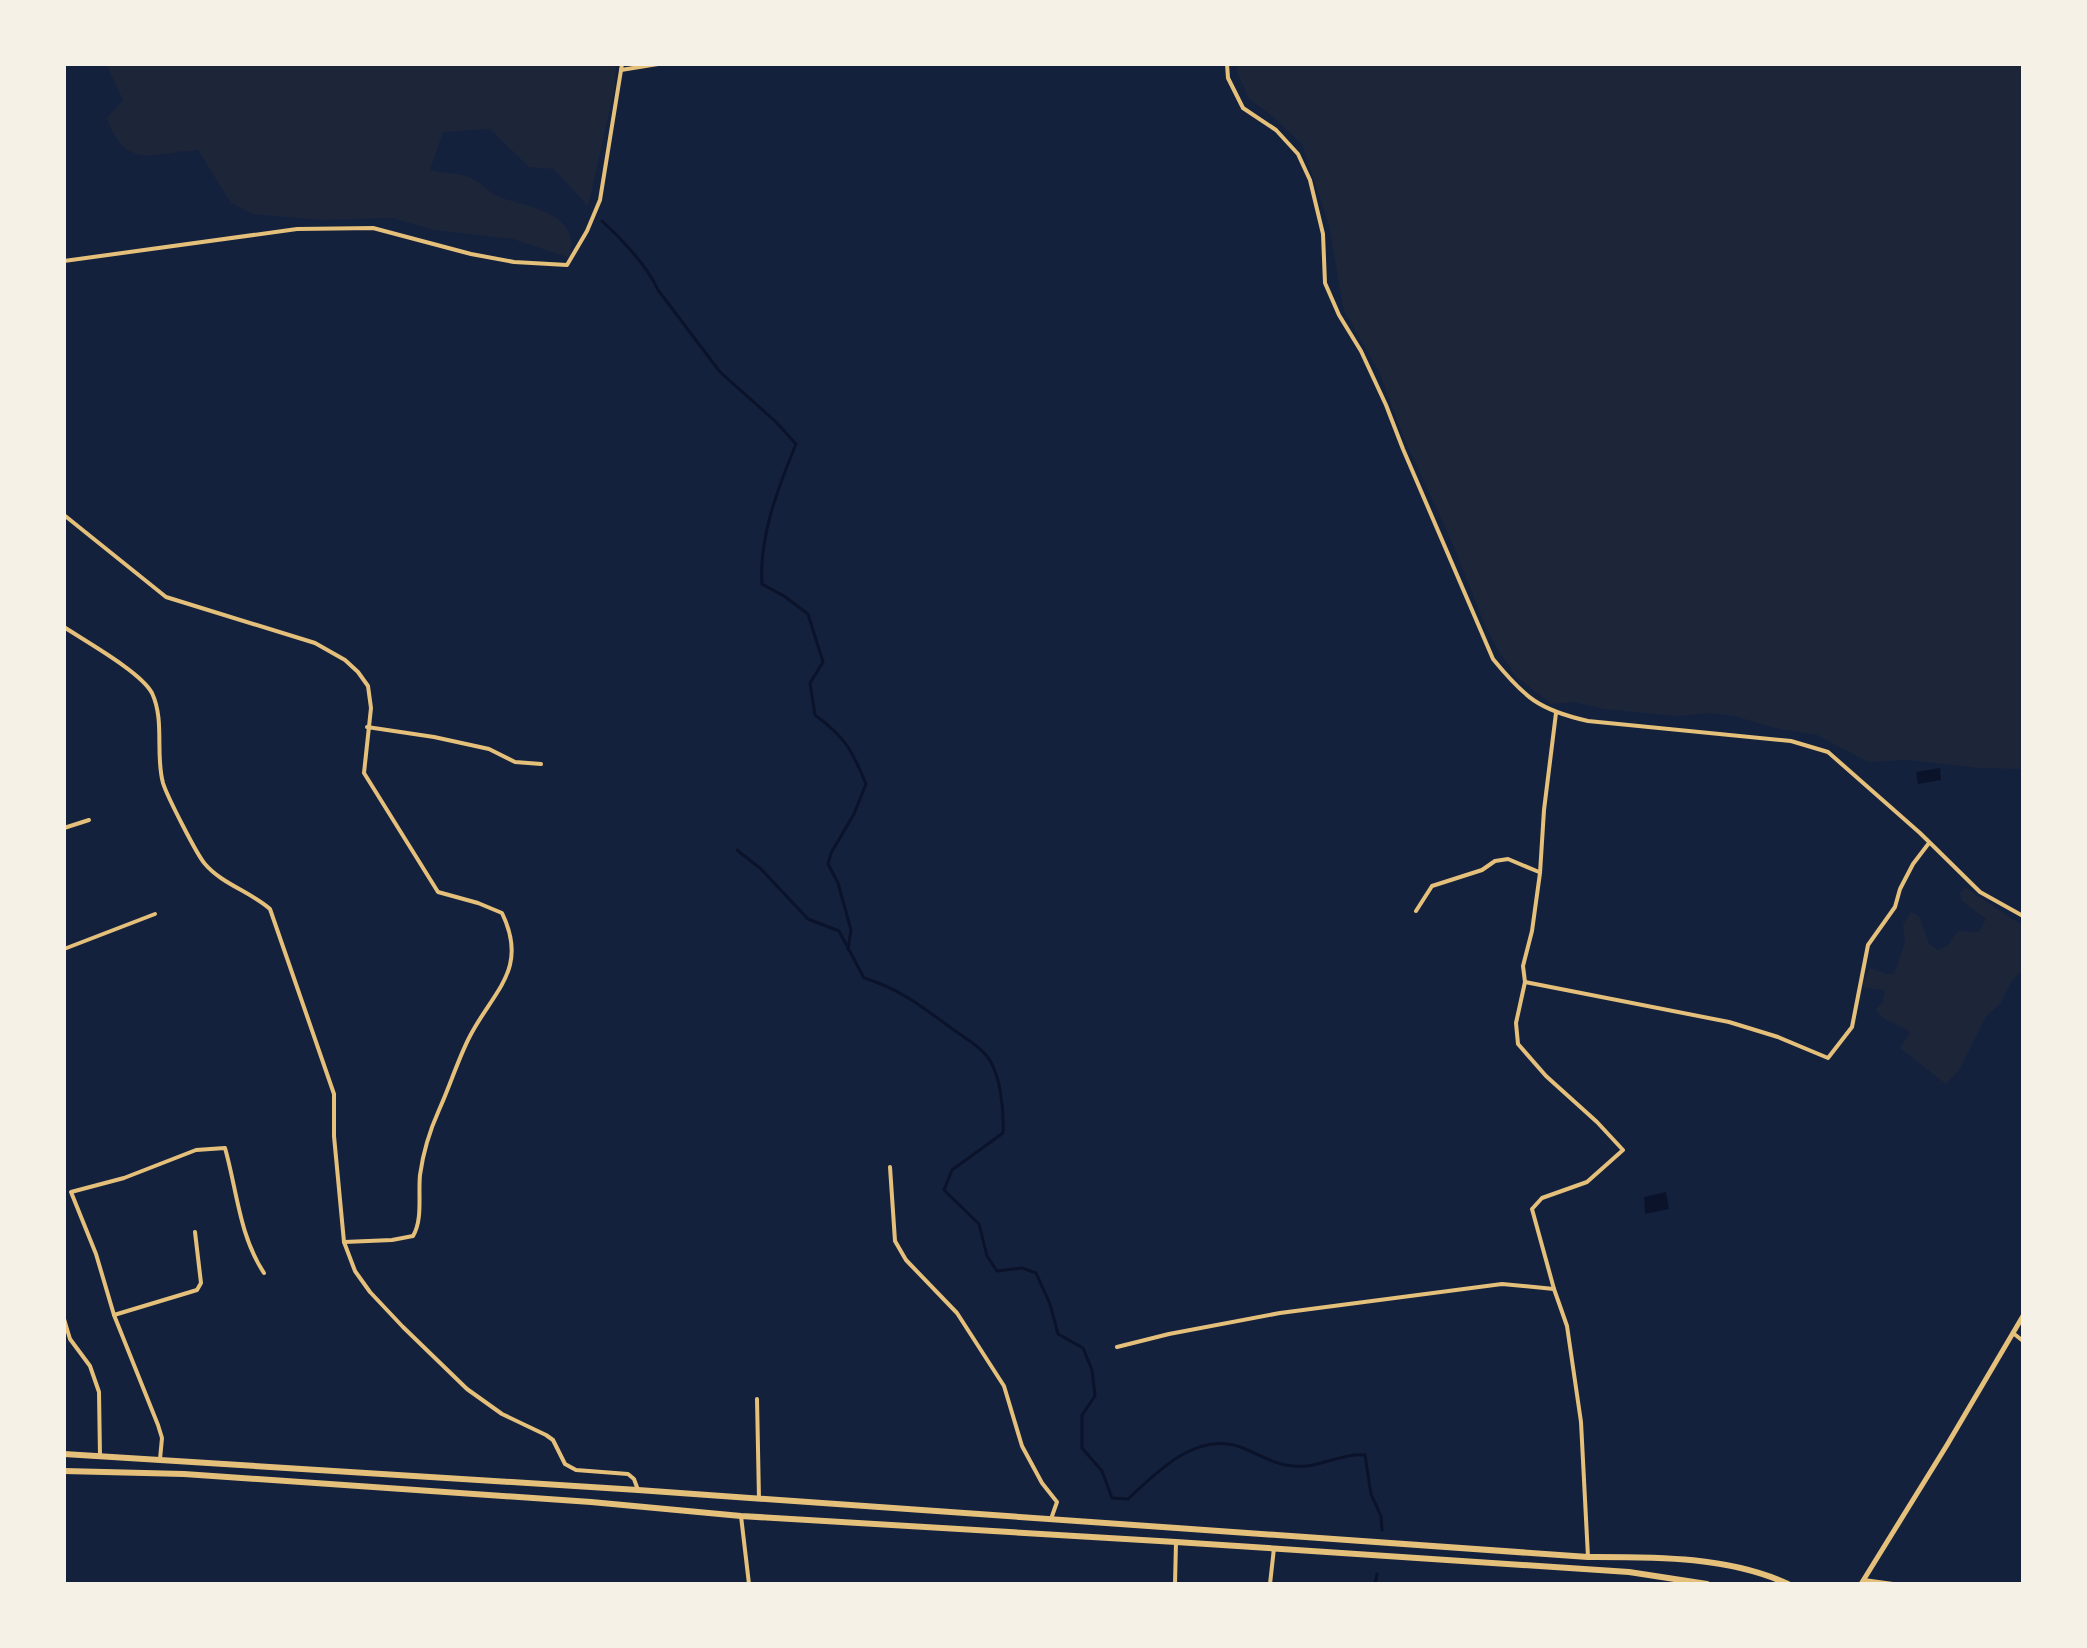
<svg xmlns="http://www.w3.org/2000/svg" width="2087" height="1648" font-family="Roboto,sans-serif">
  <style>
    .green { fill: #1d2539 }
    .water { fill: #0b132b }
    .lines { fill: none; stroke-linecap: round; stroke-linejoin: round }
    .stream { stroke: #0b132b; stroke-width: 3 }
    .minor { stroke: #e5c07b; stroke-width: 4 }
    .tertiary { stroke: #e5c07b; stroke-width: 5 }
    .primary { stroke: #e5c07b; stroke-width: 6 }
  </style>
  <rect width="100%" height="100%" fill="#14213d"/>
  <g class="green">
    <path d="M106,64H616L615,87L588,206L554,169L529,167L490,129L443,132L430,170C443,174 462,172 473,179C483,184 489,193 499,197C531,208 581,213 570,258L513,239L434,230L392,218L321,220L252,214L231,203L198,150C154,152 126,172 107,118L123,100Z"/>
    <path d="M1238,64H2023V769L1980,768L1908,760L1868,762L1817,735L1775,728L1734,716L1709,713L1676,716L1604,709L1574,702L1551,704L1517,677L1499,652L1484,623L1451,540L1404,438L1379,371L1344,311L1329,225L1302,144L1271,115L1249,99L1237,72Z"/>
    <path d="M1966,888L2023,926V969L2011,982L2000,1004L1986,1016L1959,1070L1946,1084L1900,1048L1910,1033C1900,1022 1882,1023 1876,1009L1883,1002L1885,990L1864,988L1863,984L1870,968L1887,974H1894L1905,943L1903,925L1911,912L1919,916L1929,944L1938,950L1947,946L1958,931L1979,932L1986,919L1962,901L1960,892Z"/>
  </g>
  <g class="water">
    <path d="M1940,768L1941,780L1918,784L1916,772Z"/>
    <path d="M1666,1192L1669,1209L1645,1214L1644,1197Z"/>
  </g>
  <g class="lines">
    <g class="stream">
      <path d="M602,221C621,238 648,267 658,290L720,372L776,422L796,444C778,488 759,536 762,584L784,596L808,614L823,662L810,683L815,715C845,737 852,750 866,784L854,814L831,853L828,864L838,883L851,930L848,949"/>
      <path d="M737,850L761,869L808,919L839,931L864,978C898,988 923,1007 951,1028C962,1036 977,1044 986,1055C1001,1073 1004,1111 1003,1133L952,1170L944,1190L979,1224L987,1256L997,1271L1022,1268L1036,1273L1050,1304L1058,1334L1083,1348L1092,1370L1095,1396L1082,1415V1448L1102,1471L1112,1498L1128,1499C1156,1473 1192,1435 1234,1445C1253,1450 1270,1464 1292,1466C1318,1469 1340,1453 1365,1455L1371,1494L1381,1516L1382,1530"/>
      <path d="M1375,1584L1377,1574"/>
    </g>
    <g class="minor">
      <path d="M1227,64L1228,78L1243,108L1276,130L1298,154L1310,180L1323,234L1325,283L1339,315L1361,351L1386,405L1403,449L1493,659C1525,698 1539,710 1588,721L1791,741L1828,752L1920,833L1980,892L2023,916"/>
      <path d="M621,70L658,64"/>
      <path d="M64,261L297,229L373,228L471,254L514,262L567,265L587,231L600,200L622,64"/>
      <path d="M64,515L166,597L315,643L345,660L358,672L368,686L371,708L364,773L438,892L478,903L502,913C529,969 494,990 470,1036C458,1059 450,1086 439,1110C430,1130 423,1153 420,1175C418,1195 423,1219 413,1236L392,1240L344,1242"/>
      <path d="M64,627C85,641 141,672 152,693C165,721 155,754 163,783C167,796 197,855 205,864C222,884 251,892 270,909L334,1094V1136L344,1242L355,1271L370,1292L403,1327L467,1389L502,1414L546,1435L553,1440L565,1464L576,1470L628,1474L634,1479L638,1490"/>
      <path d="M1556,713L1544,810L1540,873L1532,931L1523,966L1525,982L1516,1023L1518,1044L1546,1076L1597,1122L1623,1150L1587,1182L1542,1198L1532,1209L1554,1289L1567,1326L1581,1422L1588,1557"/>
      <path d="M367,727L434,737L489,749L515,762L541,764"/>
      <path d="M64,828L89,820"/>
      <path d="M1416,911L1432,886L1482,870L1495,861L1508,859L1539,872"/>
      <path d="M64,949L155,914"/>
      <path d="M1525,982L1729,1022L1778,1037L1828,1058L1852,1027L1868,945L1895,907L1900,889L1913,864L1929,843"/>
      <path d="M890,1167L895,1241L906,1260L957,1313L1004,1386L1022,1446L1042,1483L1057,1502L1051,1519"/>
      <path d="M114,1315L197,1290L201,1283L195,1232"/>
      <path d="M64,1319L70,1339L90,1366L99,1392L100,1456"/>
      <path d="M2013,1333L2023,1341"/>
      <path d="M1117,1347L1169,1334L1280,1313L1502,1284L1554,1289"/>
      <path d="M757,1399L759,1499"/>
      <path d="M160,1459L162,1438L158,1425L114,1315L96,1254L71,1192L124,1178L196,1150L225,1148C237,1190 239,1235 264,1273"/>
      <path d="M741,1516L749,1584"/>
      <path d="M1864,1580L1893,1584"/>
      <path d="M1175,1584L1176,1542"/>
      <path d="M1270,1584L1274,1548"/>
    </g>
    <path class="tertiary" d="M1861,1584L1947,1445L2023,1316"/>
    <g class="primary">
      <path d="M64,1454L638,1490L1588,1557C1654,1557 1727,1556 1788,1584"/>
      <path d="M64,1471L184,1474L591,1502L741,1516L1176,1542L1629,1572L1707,1584"/>
    </g>
  </g>
  <rect width="2087" height="1648" fill="none" stroke="#f6f1e7" stroke-width="132"/>
</svg>
